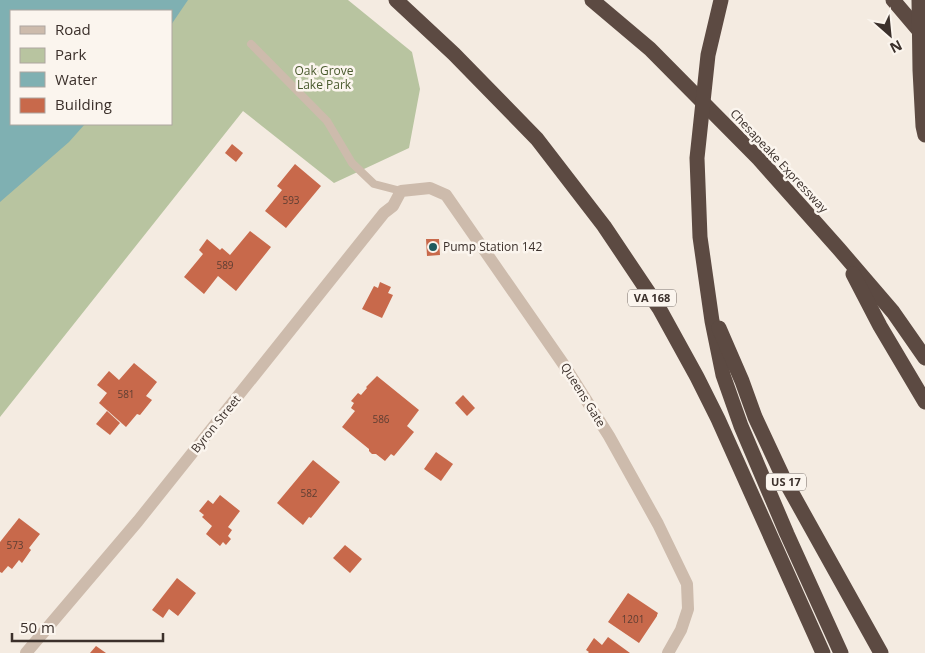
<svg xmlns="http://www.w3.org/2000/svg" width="925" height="653" font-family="'Open Sans',sans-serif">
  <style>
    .green { fill: #b8c4a0; fill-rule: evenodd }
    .water { fill: #7fb0b2 }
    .building { fill: #c8694b }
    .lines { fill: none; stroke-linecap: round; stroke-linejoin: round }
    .lane { stroke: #cdbbac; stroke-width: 8 }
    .street { stroke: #cdbbac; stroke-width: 12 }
    .highway { stroke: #5c4a42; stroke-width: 15 }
    .poi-dot { fill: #1f5a5e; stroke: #fbf5ee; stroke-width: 2 }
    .labels { text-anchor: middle; stroke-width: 5; stroke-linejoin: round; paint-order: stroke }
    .number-label { font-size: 10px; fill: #5e3e33 }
    .shield { fill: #fbf5ee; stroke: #756b66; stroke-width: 1 }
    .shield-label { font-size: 11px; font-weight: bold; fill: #3b302b }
    .park-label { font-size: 12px; fill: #4a5a2e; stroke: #fbf5ee }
    .street-label { font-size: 12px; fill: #3b302b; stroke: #fbf5ee }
    .poi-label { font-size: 12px; fill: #3b302b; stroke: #fbf5ee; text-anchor: start }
  </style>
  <rect width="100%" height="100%" fill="#f4ebe1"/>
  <path class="green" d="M0,0H348L412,52L420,89L409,148L334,183L243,111L0,417ZM11,11H171V124H11Z"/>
  <path class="water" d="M0,0H188L171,25V11H11V124H85L69,142L0,202Z"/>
  <g class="building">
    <path d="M232,144L243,153L236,162L225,153Z"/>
    <path d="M295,164L321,186L286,228L265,211L282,190L277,186Z"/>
    <path d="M250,231L271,247L236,291L218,276L204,294L184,277L203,254L199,250L207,239L220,250L222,248L230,255Z"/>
    <path d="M426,239H439L440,255L427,256Z"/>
    <path d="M380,282L391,287L388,293L393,295L382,318L362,309L374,286L378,288Z"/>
    <path d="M134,363L157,382L146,396L152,400L140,415L137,414L126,427L99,403L107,393L97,385L109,371L119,380Z"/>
    <path d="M377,376L419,410L407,426L414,432L394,456L391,454L385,461L376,454H372L369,451V449L342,427L355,411L351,408L354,403L351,401L358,393L361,395L367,388L366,387Z"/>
    <path d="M463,395L475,408L467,416L455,403Z"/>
    <path d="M107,411L120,423L110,435L96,424Z"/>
    <path d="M436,452L453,464L441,481L424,469Z"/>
    <path d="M313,460L340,482L311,518L309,517L303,525L277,503Z"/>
    <path d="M220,495L240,511L228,527L232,530L228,536L231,539L226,545L223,542L220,546L206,534L212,526L202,517L204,515L199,511L208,500L213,504Z"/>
    <path d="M19,518L40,534L29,548L31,550L22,563L19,560L12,569L8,566L2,573L0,572V542Z"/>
    <path d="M345,545L362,559L350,573L333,558Z"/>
    <path d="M177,578L196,593L178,616L169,609L163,618L152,610Z"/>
    <path d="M628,593L658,613L657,615V616L639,643L608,622Z"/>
    <path d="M608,637L630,653H588L589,652L586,650L594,638L602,645Z"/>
    <path d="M96,646L106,653H90Z"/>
  </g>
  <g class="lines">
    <path class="lane" d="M251,44L327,121L352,163L374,184L401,191"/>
    <path class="street" d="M26,653L138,521L384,213L393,206L401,191L430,188L446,195L564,365L609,436L658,524L687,584L688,609L681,630L668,653"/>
    <g class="highway">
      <path d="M396,0L454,54L537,139L604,226L659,308L697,377L718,419L823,653"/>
      <path d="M592,0L650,49L759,159L839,249L893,312L925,358"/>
      <path d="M721,0L708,55L697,158L700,237L712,321L723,375L741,426L787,534L841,653"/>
      <path d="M893,0L921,33"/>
      <path d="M919,0L920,70L923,126L925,135"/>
      <path d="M853,274L880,326L925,402"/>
      <path d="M719,328L742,381L755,417L783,477L881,653"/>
    </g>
  </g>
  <circle class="poi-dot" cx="433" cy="247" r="5"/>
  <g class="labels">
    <g class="number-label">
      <text x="291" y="204">593</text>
      <text x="225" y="269">589</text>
      <text x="126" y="398">581</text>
      <text x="381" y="423">586</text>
      <text x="309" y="497">582</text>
      <text x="15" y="549">573</text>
      <text x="633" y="623">1201</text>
    </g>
    <g class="shield">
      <rect x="628" y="289.5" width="48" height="17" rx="4"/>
      <rect x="766" y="473.5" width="40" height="17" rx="4"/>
    </g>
    <g class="shield-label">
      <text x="652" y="302">VA 168</text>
      <text x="786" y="486">US 17</text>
    </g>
    <g class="park-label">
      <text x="324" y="75">Oak Grove<tspan x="324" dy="14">Lake Park</tspan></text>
    </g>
    <g class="street-label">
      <text transform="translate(779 161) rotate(47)" y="4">Chesapeake Expressway</text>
      <text transform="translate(583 395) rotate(58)" y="4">Queens Gate</text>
      <text transform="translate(216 424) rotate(-51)" y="4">Byron Street</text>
    </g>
    <g class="poi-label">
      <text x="443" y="251">Pump Station 142</text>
    </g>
  </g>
  <rect x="10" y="10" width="162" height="115" fill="#fbf5ee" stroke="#aea6a0"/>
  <rect x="20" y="26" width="25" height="8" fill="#cdbbac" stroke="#aea6a0"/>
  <text x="55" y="35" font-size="15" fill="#3b302b">Road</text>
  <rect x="20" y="48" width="25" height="15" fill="#b8c4a0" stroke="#aea6a0"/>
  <text x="55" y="60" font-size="15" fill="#3b302b">Park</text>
  <rect x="20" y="72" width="25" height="15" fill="#7fb0b2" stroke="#aea6a0"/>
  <text x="55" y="85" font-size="15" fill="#3b302b">Water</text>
  <rect x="20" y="98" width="25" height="15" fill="#c8694b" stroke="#aea6a0"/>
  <text x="55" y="110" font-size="15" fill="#3b302b">Building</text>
  <g transform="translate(890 35) rotate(153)" stroke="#fbf5ee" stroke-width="4" paint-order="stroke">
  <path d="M0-4L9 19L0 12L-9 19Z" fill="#3b302b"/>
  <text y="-8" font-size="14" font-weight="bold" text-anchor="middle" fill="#3b302b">N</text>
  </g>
  <path d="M12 633v8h151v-8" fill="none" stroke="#3b302b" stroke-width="2.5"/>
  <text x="20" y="633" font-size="15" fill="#3b302b" stroke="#fbf5ee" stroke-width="4" paint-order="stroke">50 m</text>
</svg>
